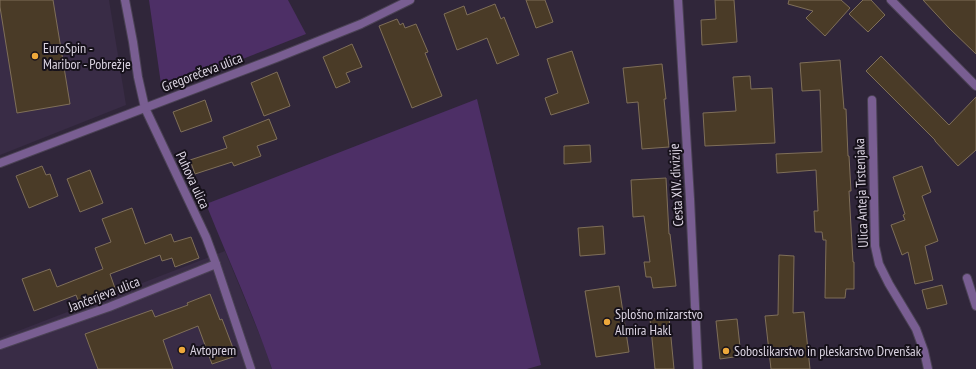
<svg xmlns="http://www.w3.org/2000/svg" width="976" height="369" font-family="'PT Sans Narrow',sans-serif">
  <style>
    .built { fill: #392c46 }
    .green { fill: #4d2f66 }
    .building { fill: #4a3b27; stroke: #7f6f59 }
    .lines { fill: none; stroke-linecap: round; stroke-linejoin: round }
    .minor-casing { stroke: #4b4255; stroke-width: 10 }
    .tertiary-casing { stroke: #4b4255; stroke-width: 10 }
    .minor { stroke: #795e92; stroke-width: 8 }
    .tertiary { stroke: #795e92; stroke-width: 8 }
    .poi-dot { fill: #eda83b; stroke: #16111a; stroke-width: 1.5 }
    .labels { text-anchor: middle; stroke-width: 4; stroke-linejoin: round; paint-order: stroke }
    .poi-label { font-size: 14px; fill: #dbd4e2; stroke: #16111a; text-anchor: start }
    .street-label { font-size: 14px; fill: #dbd4e2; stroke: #16111a }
  </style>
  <rect width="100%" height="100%" fill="#30263a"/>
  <g class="built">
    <path d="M0,0H109L126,105L0,155Z"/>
    <path d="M225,251L263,343L272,369H0V338Z"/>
  </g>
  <g class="green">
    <path d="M149,0H288L306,34L162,91Z"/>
    <path d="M477,99L541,365L527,369H272C253,313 228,259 206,204Z"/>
  </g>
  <g class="building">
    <path d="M0,0H53L70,104L17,113L0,7Z"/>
    <path d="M526,0H545L553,22L536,28Z"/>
    <path d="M715,0H734L737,42L702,45L701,20L716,19Z"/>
    <path d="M789,0H841L850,8L825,36L806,18L813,11L788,4Z"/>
    <path d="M863,0H871L885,15L868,32L849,14Z"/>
    <path d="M923,0H976V54L949,28Z"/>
    <path d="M495,4L501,19L504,17L519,55L497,64L487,38L457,50L444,14L464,6L467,15Z"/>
    <path d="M397,19L400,25L403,23L405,28L416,24L428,52L425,53L442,96L412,108L379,26Z"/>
    <path d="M352,44L362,67L346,73L350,82L336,88L323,57Z"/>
    <path d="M572,51L589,103L551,115L545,98L558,93L547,59Z"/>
    <path d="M881,56L949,125L976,97V150L958,166L935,141V140L866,71Z"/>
    <path d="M840,60L844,109H846L848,156H849L851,191H849L853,262H854V289H846L845,298H825L826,240H823L822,232H815L814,211H818L816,170L777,173L776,154L822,152L820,90L802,91L800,63Z"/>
    <path d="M662,64L666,99H664L669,147L642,149L638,102L627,103L623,68Z"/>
    <path d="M277,72L290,106L264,116L251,83Z"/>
    <path d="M750,76L751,89L772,88L775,143L705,146L703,113L736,111L733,77Z"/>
    <path d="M205,100L212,121L181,132L173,112Z"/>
    <path d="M269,119L277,139L257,146L261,156L234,166L232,162L195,174L190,160L227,148L223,137Z"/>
    <path d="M590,145L591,162L564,164V146Z"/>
    <path d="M42,166L46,175L50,174L58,196L29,208L16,176Z"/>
    <path d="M922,166L931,192L922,196L938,241L925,246L933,280L915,284L908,252L902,255L891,225L905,220L903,215L905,214L893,177Z"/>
    <path d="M90,170L103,203L80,212L67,179Z"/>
    <path d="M666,178L669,234H670L676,286L653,288L651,277H646L644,262H650L644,216L633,217L631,180Z"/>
    <path d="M132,208L145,244L171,234L174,242L191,237L199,258L175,267L172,258L162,261L160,255L110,274L116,291L80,305L76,295L34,311L22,279L50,269L57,287L103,269L95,248L111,242L102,219Z"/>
    <path d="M603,226L605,254L580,256L578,228Z"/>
    <path d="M779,255L794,256L793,313L804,312L810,369H771L765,316L778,315Z"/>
    <path d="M942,285L947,304L927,309L922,290Z"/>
    <path d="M619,286L629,352L596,357L585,291Z"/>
    <path d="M210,294L220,320L222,319L236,356L212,364L198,326L163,340L173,369H98L85,334L152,310L155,317L188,305L187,303Z"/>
    <path d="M669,317L674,369H655L650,319Z"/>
    <path d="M737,319L741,356L720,359L716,321Z"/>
  </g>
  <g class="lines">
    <g class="minor-casing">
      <g id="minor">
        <path d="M125,0L133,42L138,77L145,108L206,237L216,264L251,369"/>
        <path d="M891,0L976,86"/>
        <path d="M872,100L875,246L879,264L889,284L916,329L924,351L928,369"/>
        <path d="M0,163L276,58L361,24L410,0"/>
        <path d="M967,278L976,306"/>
        <path d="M0,345L109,307L216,264"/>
      </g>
    </g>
    <g class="tertiary-casing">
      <path id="tertiary" d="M678,0L690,199L698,369"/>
    </g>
    <use href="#minor" class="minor"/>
    <use href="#tertiary" class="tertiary"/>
  </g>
  <g class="poi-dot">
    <circle cx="35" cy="56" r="4"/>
    <circle cx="607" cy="322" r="4"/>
    <circle cx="182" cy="350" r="4"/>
    <circle cx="726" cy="351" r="4"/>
  </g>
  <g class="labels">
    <g class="poi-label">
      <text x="43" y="53">EuroSpin -<tspan x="43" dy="16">Maribor - Pobrežje</tspan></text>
      <text x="615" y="319">Splošno mizarstvo<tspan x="615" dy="16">Almira Hakl</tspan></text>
      <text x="190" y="355">Avtoprem</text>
      <text x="734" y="356">Soboslikarstvo in pleskarstvo Drvenšak</text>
    </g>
    <g class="street-label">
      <text transform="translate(202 72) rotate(-21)" y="5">Gregorečeva ulica</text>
      <text transform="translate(193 180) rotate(65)" y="5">Puhova ulica</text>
      <text transform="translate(676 185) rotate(-93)" y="5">Cesta XIV. divizije</text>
      <text transform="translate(861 193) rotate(-92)" y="5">Ulica Anteja Trstenjaka</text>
      <text transform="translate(104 294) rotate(-21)" y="5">Jančerjeva ulica</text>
    </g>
  </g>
</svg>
